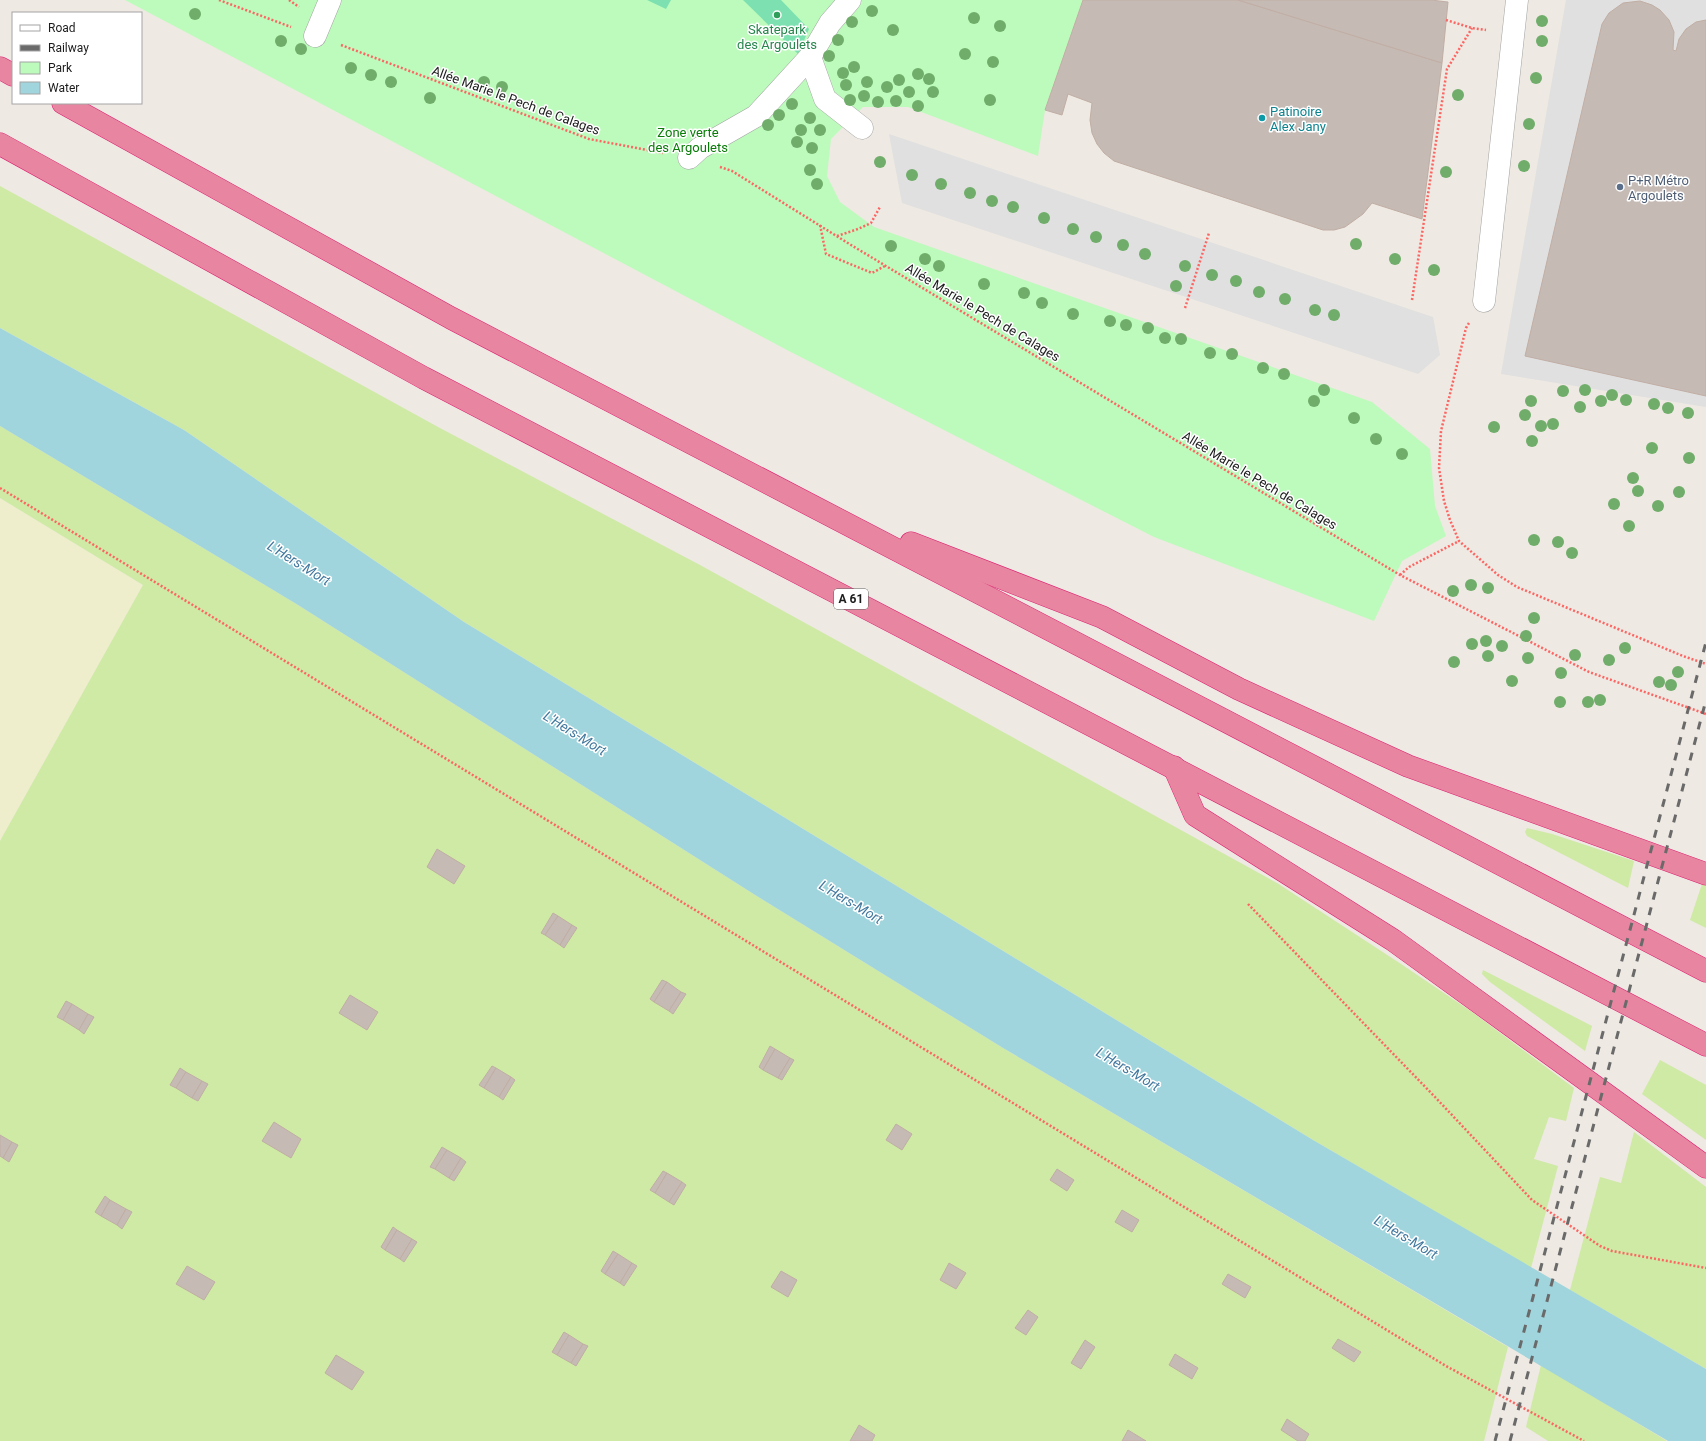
<svg xmlns="http://www.w3.org/2000/svg" width="1706" height="1441" font-family="Roboto,sans-serif">
  <style>
    .farmland { fill: #eeedcc }
    .grass { fill: #ceeaa5 }
    .park { fill: #bdfbbc }
    .pitch { fill: #7de0b1 }
    .parking { fill: #e0e0e0 }
    .water { fill: #a0d5dd }
    .building { fill: #c6bab5; stroke: #c0aea4 }
    .lines { fill: none; stroke-linecap: round; stroke-linejoin: round }
    .minor-casing { stroke: #a3a3a3; stroke-width: 23 }
    .highway-casing { stroke: #dc1f71; stroke-width: 23 }
    .path { stroke: #fd6563; stroke-width: 2.5; stroke-dasharray: 2 2; stroke-linecap: butt }
    .minor { stroke: #fff; stroke-width: 22 }
    .highway { stroke: #e886a1; stroke-width: 22 }
    .rail { stroke: #6a6a6a; stroke-width: 3; stroke-dasharray: 8 8; stroke-linecap: butt }
    .tree { fill: #70ad6a }
    .leisure-dot { fill: #2e9e5b; stroke: #fff; stroke-width: 1.5 }
    .culture-dot { fill: #0f9aa8; stroke: #fff; stroke-width: 1.5 }
    .service-dot { fill: #5c6f8a; stroke: #fff; stroke-width: 1.5 }
    .labels { text-anchor: middle; stroke-width: 3; stroke-linejoin: round; paint-order: stroke }
    .shield { fill: #fff; stroke: #606060; stroke-width: 1 }
    .shield-label { font-size: 12px; font-weight: bold; fill: #1c1c1c }
    .leisure-label { font-size: 13px; fill: #27864d; stroke: #fff }
    .street-label { font-size: 13px; fill: #1c1c1c; stroke: #fff }
    .culture-label { font-size: 13px; fill: #0d838f; stroke: #fff; text-anchor: start }
    .park-label { font-size: 13px; fill: #097c08; stroke: #fff }
    .service-label { font-size: 13px; fill: #4e5e75; stroke: #fff; text-anchor: start }
    .water-label { font-size: 14px; font-style: italic; fill: #42789e; stroke: #fff }
  </style>
  <rect width="100%" height="100%" fill="#eee9e2"/>
  <path class="farmland" d="M0,498L143,585L0,841Z"/>
  <g class="grass">
    <path d="M0,186L438,427L700,565L1277,883L1401,964L1472,1012L1574,1088L1566,1121L1549,1117L1534,1159L1558,1166L1531,1268L1313,1140L464,622L184,430L0,328Z"/>
    <path d="M0,426L298,605L752,893L1003,1048L1508,1347L1484,1441H0V841L143,585L0,498Z"/>
    <path d="M1527,828L1552,834L1634,861L1628,888L1527,836L1525,832Z"/>
    <path d="M1702,884L1706,886V928L1690,920Z"/>
    <path d="M1483,970L1592,1026L1585,1051L1490,982L1482,974Z"/>
    <path d="M1660,1060L1706,1085V1140L1642,1094Z"/>
    <path d="M1634,1132L1706,1187V1369L1570,1290L1600,1177L1621,1183Z"/>
    <path d="M1541,1365L1667,1441H1548L1526,1427Z"/>
  </g>
  <path class="park" d="M125,0H1083L1045,110L1038,156L908,107H863L831,139L827,176L840,202L874,227L1372,402L1430,449L1435,506L1446,536L1402,561L1374,621L1154,537L787,350Z"/>
  <g class="pitch">
    <path d="M647,0H671L666,9Z"/>
    <path d="M743,0H781L809,29L798,54Z"/>
  </g>
  <g class="parking">
    <path d="M1566,0H1706V407L1501,374Z"/>
    <path d="M889,134L1433,317L1440,355L1418,374L902,203Z"/>
  </g>
  <path class="water" d="M0,328L184,430L464,622L1313,1140L1706,1369V1441H1668L1003,1048L752,893L298,605L0,426Z"/>
  <g class="building">
    <path d="M1083,0H1238L1442,63L1422,219L1372,203L1363,214L1345,227L1334,230H1323L1114,161L1104,153L1097,144L1092,133L1090,120L1092,103L1068,94L1062,115L1045,110Z"/>
    <path d="M1238,0H1431L1448,2L1442,63Z"/>
    <path d="M1640,1L1652,5L1660,10L1669,20L1674,32L1673,50L1676,51L1679,39L1686,29L1696,22L1706,20V396L1525,356L1602,24L1609,13L1623,3Z"/>
    <path d="M437,849L465,866L454,884L427,867Z"/>
    <path d="M553,913L558,916L545,935L541,933Z"/>
    <path d="M558,916L572,925L560,945L545,935Z"/>
    <path d="M572,925L577,928L564,948L560,945Z"/>
    <path d="M662,980L667,982L654,1002L650,999Z"/>
    <path d="M667,982L681,992L669,1011L654,1002Z"/>
    <path d="M681,992L686,994L673,1014L669,1011Z"/>
    <path d="M350,995L378,1012L367,1030L339,1013Z"/>
    <path d="M66,1001L72,1004L63,1020L57,1017Z"/>
    <path d="M72,1004L88,1014L79,1030L63,1020Z"/>
    <path d="M88,1014L94,1017L84,1034L79,1030Z"/>
    <path d="M770,1046L775,1049L763,1070L759,1067Z"/>
    <path d="M775,1049L790,1058L778,1078L763,1070Z"/>
    <path d="M790,1058L794,1060L782,1080L778,1078Z"/>
    <path d="M492,1066L496,1068L484,1088L479,1085Z"/>
    <path d="M180,1068L186,1072L176,1088L170,1085Z"/>
    <path d="M496,1068L511,1077L499,1097L484,1088Z"/>
    <path d="M186,1072L202,1081L192,1098L176,1088Z"/>
    <path d="M511,1077L515,1080L503,1100L499,1097Z"/>
    <path d="M202,1081L208,1084L198,1101L192,1098Z"/>
    <path d="M274,1122L301,1139L291,1158L262,1141Z"/>
    <path d="M896,1124L912,1134L902,1150L886,1140Z"/>
    <path d="M0,1135L12,1142L3,1158L0,1156Z"/>
    <path d="M12,1142L18,1145L9,1162L3,1158Z"/>
    <path d="M442,1147L447,1150L435,1169L430,1167Z"/>
    <path d="M447,1150L461,1158L449,1178L435,1169Z"/>
    <path d="M461,1158L466,1162L454,1181L449,1178Z"/>
    <path d="M1057,1169L1074,1180L1067,1191L1050,1180Z"/>
    <path d="M663,1171L667,1173L655,1193L650,1190Z"/>
    <path d="M667,1173L682,1182L669,1202L655,1193Z"/>
    <path d="M682,1182L686,1185L674,1205L669,1202Z"/>
    <path d="M105,1196L110,1200L101,1216L95,1212Z"/>
    <path d="M110,1200L126,1209L117,1225L101,1216Z"/>
    <path d="M126,1209L132,1212L122,1229L117,1225Z"/>
    <path d="M1122,1210L1139,1220L1132,1232L1115,1222Z"/>
    <path d="M393,1227L397,1230L385,1250L381,1247Z"/>
    <path d="M397,1230L412,1239L400,1259L385,1250Z"/>
    <path d="M412,1239L417,1242L404,1262L400,1259Z"/>
    <path d="M613,1251L618,1254L605,1274L601,1271Z"/>
    <path d="M618,1254L632,1263L620,1283L605,1274Z"/>
    <path d="M632,1263L637,1266L624,1286L620,1283Z"/>
    <path d="M949,1263L966,1273L956,1289L940,1280Z"/>
    <path d="M187,1266L215,1282L204,1300L176,1284Z"/>
    <path d="M781,1271L797,1280L788,1297L771,1287Z"/>
    <path d="M1228,1274L1251,1287L1245,1298L1222,1284Z"/>
    <path d="M1028,1310L1038,1317L1026,1335L1015,1328Z"/>
    <path d="M564,1332L569,1335L557,1355L552,1352Z"/>
    <path d="M569,1335L583,1344L571,1363L557,1355Z"/>
    <path d="M1338,1339L1361,1352L1354,1362L1332,1348Z"/>
    <path d="M1085,1340L1095,1347L1081,1369L1071,1363Z"/>
    <path d="M583,1344L588,1346L576,1366L571,1363Z"/>
    <path d="M1175,1354L1198,1368L1192,1379L1169,1365Z"/>
    <path d="M336,1355L364,1372L352,1390L325,1373Z"/>
    <path d="M1287,1419L1309,1434L1305,1441H1298L1281,1430Z"/>
    <path d="M859,1425L875,1435L872,1441H850Z"/>
    <path d="M1128,1430L1146,1441H1122Z"/>
  </g>
  <g class="lines">
    <g class="minor-casing">
      <g id="minor">
        <path d="M315,36L330,0"/>
        <path d="M810,57L825,99L862,128"/>
        <path d="M689,158L700,148L756,116L810,57L830,23L850,0"/>
        <path d="M1484,301L1517,0"/>
      </g>
    </g>
    <g class="highway-casing">
      <g id="highway">
        <path d="M0,68L13,75"/>
        <path d="M63,103L451,318L1706,971"/>
        <path d="M0,144L424,378L1706,1045"/>
        <path d="M911,543L1102,617L1239,689L1408,766L1706,874"/>
        <path d="M1174,767L1195,815L1393,940L1706,1167"/>
      </g>
    </g>
    <g class="path">
      <path d="M219,0L291,27"/>
      <path d="M289,0L299,7"/>
      <path d="M1446,20L1472,28L1486,30"/>
      <path d="M341,45L589,139L663,153"/>
      <path d="M720,167L732,171L851,245L1400,575L1589,672L1706,714"/>
      <path d="M820,225L826,254L872,273L885,266"/>
      <path d="M837,236L858,229L871,223L880,207"/>
      <path d="M1412,300L1447,69L1472,28"/>
      <path d="M1185,308L1209,233"/>
      <path d="M1469,323L1466,328L1441,431L1439,468L1444,501L1450,520L1459,541L1498,575L1517,587L1683,656L1706,664"/>
      <path d="M0,488L1446,1366L1584,1441"/>
      <path d="M1400,575L1409,567L1459,541"/>
      <path d="M1248,904L1435,1097L1532,1200L1600,1246L1612,1251L1706,1268"/>
    </g>
    <use href="#minor" class="minor"/>
    <use href="#highway" class="highway"/>
    <g class="rail">
      <path d="M1495,1441L1706,642"/>
      <path d="M1510,1441L1706,700"/>
    </g>
  </g>
  <g class="tree">
    <circle cx="872" cy="11" r="6"/>
    <circle cx="195" cy="14" r="6"/>
    <circle cx="974" cy="18" r="6"/>
    <circle cx="1542" cy="21" r="6"/>
    <circle cx="852" cy="22" r="6"/>
    <circle cx="1000" cy="26" r="6"/>
    <circle cx="893" cy="30" r="6"/>
    <circle cx="838" cy="40" r="6"/>
    <circle cx="281" cy="41" r="6"/>
    <circle cx="1542" cy="41" r="6"/>
    <circle cx="301" cy="49" r="6"/>
    <circle cx="965" cy="54" r="6"/>
    <circle cx="829" cy="56" r="6"/>
    <circle cx="993" cy="62" r="6"/>
    <circle cx="854" cy="67" r="6"/>
    <circle cx="351" cy="68" r="6"/>
    <circle cx="843" cy="73" r="6"/>
    <circle cx="918" cy="74" r="6"/>
    <circle cx="371" cy="75" r="6"/>
    <circle cx="1536" cy="78" r="6"/>
    <circle cx="929" cy="79" r="6"/>
    <circle cx="899" cy="80" r="6"/>
    <circle cx="391" cy="82" r="6"/>
    <circle cx="484" cy="82" r="6"/>
    <circle cx="867" cy="82" r="6"/>
    <circle cx="846" cy="85" r="6"/>
    <circle cx="502" cy="87" r="6"/>
    <circle cx="887" cy="87" r="6"/>
    <circle cx="909" cy="92" r="6"/>
    <circle cx="933" cy="92" r="6"/>
    <circle cx="1458" cy="95" r="6"/>
    <circle cx="864" cy="96" r="6"/>
    <circle cx="430" cy="98" r="6"/>
    <circle cx="850" cy="100" r="6"/>
    <circle cx="990" cy="100" r="6"/>
    <circle cx="896" cy="101" r="6"/>
    <circle cx="878" cy="102" r="6"/>
    <circle cx="792" cy="104" r="6"/>
    <circle cx="918" cy="106" r="6"/>
    <circle cx="779" cy="115" r="6"/>
    <circle cx="810" cy="118" r="6"/>
    <circle cx="1529" cy="124" r="6"/>
    <circle cx="768" cy="125" r="6"/>
    <circle cx="801" cy="130" r="6"/>
    <circle cx="820" cy="130" r="6"/>
    <circle cx="797" cy="142" r="6"/>
    <circle cx="812" cy="148" r="6"/>
    <circle cx="880" cy="162" r="6"/>
    <circle cx="1524" cy="166" r="6"/>
    <circle cx="810" cy="170" r="6"/>
    <circle cx="1446" cy="172" r="6"/>
    <circle cx="912" cy="175" r="6"/>
    <circle cx="817" cy="184" r="6"/>
    <circle cx="941" cy="184" r="6"/>
    <circle cx="970" cy="193" r="6"/>
    <circle cx="992" cy="201" r="6"/>
    <circle cx="1013" cy="207" r="6"/>
    <circle cx="1044" cy="218" r="6"/>
    <circle cx="1073" cy="229" r="6"/>
    <circle cx="1096" cy="237" r="6"/>
    <circle cx="1356" cy="244" r="6"/>
    <circle cx="1123" cy="245" r="6"/>
    <circle cx="891" cy="246" r="6"/>
    <circle cx="1145" cy="254" r="6"/>
    <circle cx="925" cy="259" r="6"/>
    <circle cx="1395" cy="259" r="6"/>
    <circle cx="939" cy="266" r="6"/>
    <circle cx="1185" cy="266" r="6"/>
    <circle cx="1434" cy="270" r="6"/>
    <circle cx="1212" cy="275" r="6"/>
    <circle cx="1236" cy="281" r="6"/>
    <circle cx="984" cy="284" r="6"/>
    <circle cx="1176" cy="286" r="6"/>
    <circle cx="1259" cy="292" r="6"/>
    <circle cx="1024" cy="293" r="6"/>
    <circle cx="1285" cy="299" r="6"/>
    <circle cx="1042" cy="303" r="6"/>
    <circle cx="1315" cy="310" r="6"/>
    <circle cx="1073" cy="314" r="6"/>
    <circle cx="1334" cy="315" r="6"/>
    <circle cx="1110" cy="321" r="6"/>
    <circle cx="1126" cy="325" r="6"/>
    <circle cx="1148" cy="328" r="6"/>
    <circle cx="1165" cy="338" r="6"/>
    <circle cx="1181" cy="339" r="6"/>
    <circle cx="1210" cy="353" r="6"/>
    <circle cx="1232" cy="354" r="6"/>
    <circle cx="1263" cy="368" r="6"/>
    <circle cx="1284" cy="374" r="6"/>
    <circle cx="1324" cy="390" r="6"/>
    <circle cx="1585" cy="390" r="6"/>
    <circle cx="1563" cy="391" r="6"/>
    <circle cx="1612" cy="395" r="6"/>
    <circle cx="1626" cy="400" r="6"/>
    <circle cx="1314" cy="401" r="6"/>
    <circle cx="1531" cy="401" r="6"/>
    <circle cx="1601" cy="401" r="6"/>
    <circle cx="1654" cy="404" r="6"/>
    <circle cx="1580" cy="407" r="6"/>
    <circle cx="1668" cy="408" r="6"/>
    <circle cx="1688" cy="413" r="6"/>
    <circle cx="1525" cy="415" r="6"/>
    <circle cx="1354" cy="418" r="6"/>
    <circle cx="1553" cy="424" r="6"/>
    <circle cx="1541" cy="426" r="6"/>
    <circle cx="1494" cy="427" r="6"/>
    <circle cx="1376" cy="439" r="6"/>
    <circle cx="1532" cy="441" r="6"/>
    <circle cx="1652" cy="448" r="6"/>
    <circle cx="1402" cy="454" r="6"/>
    <circle cx="1689" cy="458" r="6"/>
    <circle cx="1633" cy="478" r="6"/>
    <circle cx="1638" cy="491" r="6"/>
    <circle cx="1679" cy="492" r="6"/>
    <circle cx="1614" cy="504" r="6"/>
    <circle cx="1658" cy="506" r="6"/>
    <circle cx="1629" cy="526" r="6"/>
    <circle cx="1534" cy="540" r="6"/>
    <circle cx="1558" cy="542" r="6"/>
    <circle cx="1572" cy="553" r="6"/>
    <circle cx="1471" cy="585" r="6"/>
    <circle cx="1488" cy="588" r="6"/>
    <circle cx="1453" cy="591" r="6"/>
    <circle cx="1534" cy="618" r="6"/>
    <circle cx="1526" cy="636" r="6"/>
    <circle cx="1486" cy="641" r="6"/>
    <circle cx="1472" cy="644" r="6"/>
    <circle cx="1502" cy="646" r="6"/>
    <circle cx="1625" cy="648" r="6"/>
    <circle cx="1575" cy="655" r="6"/>
    <circle cx="1488" cy="656" r="6"/>
    <circle cx="1528" cy="658" r="6"/>
    <circle cx="1609" cy="660" r="6"/>
    <circle cx="1454" cy="662" r="6"/>
    <circle cx="1678" cy="672" r="6"/>
    <circle cx="1561" cy="673" r="6"/>
    <circle cx="1512" cy="681" r="6"/>
    <circle cx="1659" cy="682" r="6"/>
    <circle cx="1671" cy="685" r="6"/>
    <circle cx="1600" cy="700" r="6"/>
    <circle cx="1560" cy="702" r="6"/>
    <circle cx="1588" cy="702" r="6"/>
  </g>
  <circle class="leisure-dot" cx="777" cy="15" r="4"/>
  <circle class="culture-dot" cx="1262" cy="118" r="4"/>
  <circle class="service-dot" cx="1620" cy="187" r="4"/>
  <g class="labels">
    <rect class="shield" x="834" y="589" width="34" height="20" rx="3"/>
    <g class="shield-label">
      <text x="851" y="603">A 61</text>
    </g>
    <g class="leisure-label">
      <text x="777" y="34">Skatepark<tspan x="777" dy="15">des Argoulets</tspan></text>
    </g>
    <g class="street-label">
      <text transform="translate(516 100) rotate(20)" y="5">Allée Marie le Pech de Calages</text>
      <text transform="translate(983 312) rotate(31)" y="5">Allée Marie le Pech de Calages</text>
      <text transform="translate(1260 480) rotate(31)" y="5">Allée Marie le Pech de Calages</text>
    </g>
    <g class="culture-label">
      <text x="1270" y="116">Patinoire<tspan x="1270" dy="15">Alex Jany</tspan></text>
    </g>
    <g class="park-label">
      <text x="688" y="137">Zone verte<tspan x="688" dy="15">des Argoulets</tspan></text>
    </g>
    <g class="service-label">
      <text x="1628" y="185">P+R Métro<tspan x="1628" dy="15">Argoulets</tspan></text>
    </g>
    <g class="water-label">
      <text transform="translate(299 563) rotate(32)" y="5">L'Hers-Mort</text>
      <text transform="translate(575 733) rotate(32)" y="5">L'Hers-Mort</text>
      <text transform="translate(851 902) rotate(31)" y="5">L'Hers-Mort</text>
      <text transform="translate(1128 1069) rotate(31)" y="5">L'Hers-Mort</text>
      <text transform="translate(1406 1237) rotate(31)" y="5">L'Hers-Mort</text>
    </g>
  </g>
  <rect x="12" y="12" width="130" height="92" fill="#ffffff" stroke="#a4a4a4"/>
  <rect x="20" y="25" width="20" height="6" fill="#ffffff" stroke="#a4a4a4"/>
  <text x="48" y="32" font-size="12" fill="#1c1c1c">Road</text>
  <rect x="20" y="45" width="20" height="6" fill="#6a6a6a" stroke="#a4a4a4"/>
  <text x="48" y="52" font-size="12" fill="#1c1c1c">Railway</text>
  <rect x="20" y="62" width="20" height="12" fill="#bdfbbc" stroke="#a4a4a4"/>
  <text x="48" y="72" font-size="12" fill="#1c1c1c">Park</text>
  <rect x="20" y="82" width="20" height="12" fill="#a0d5dd" stroke="#a4a4a4"/>
  <text x="48" y="92" font-size="12" fill="#1c1c1c">Water</text>
</svg>
